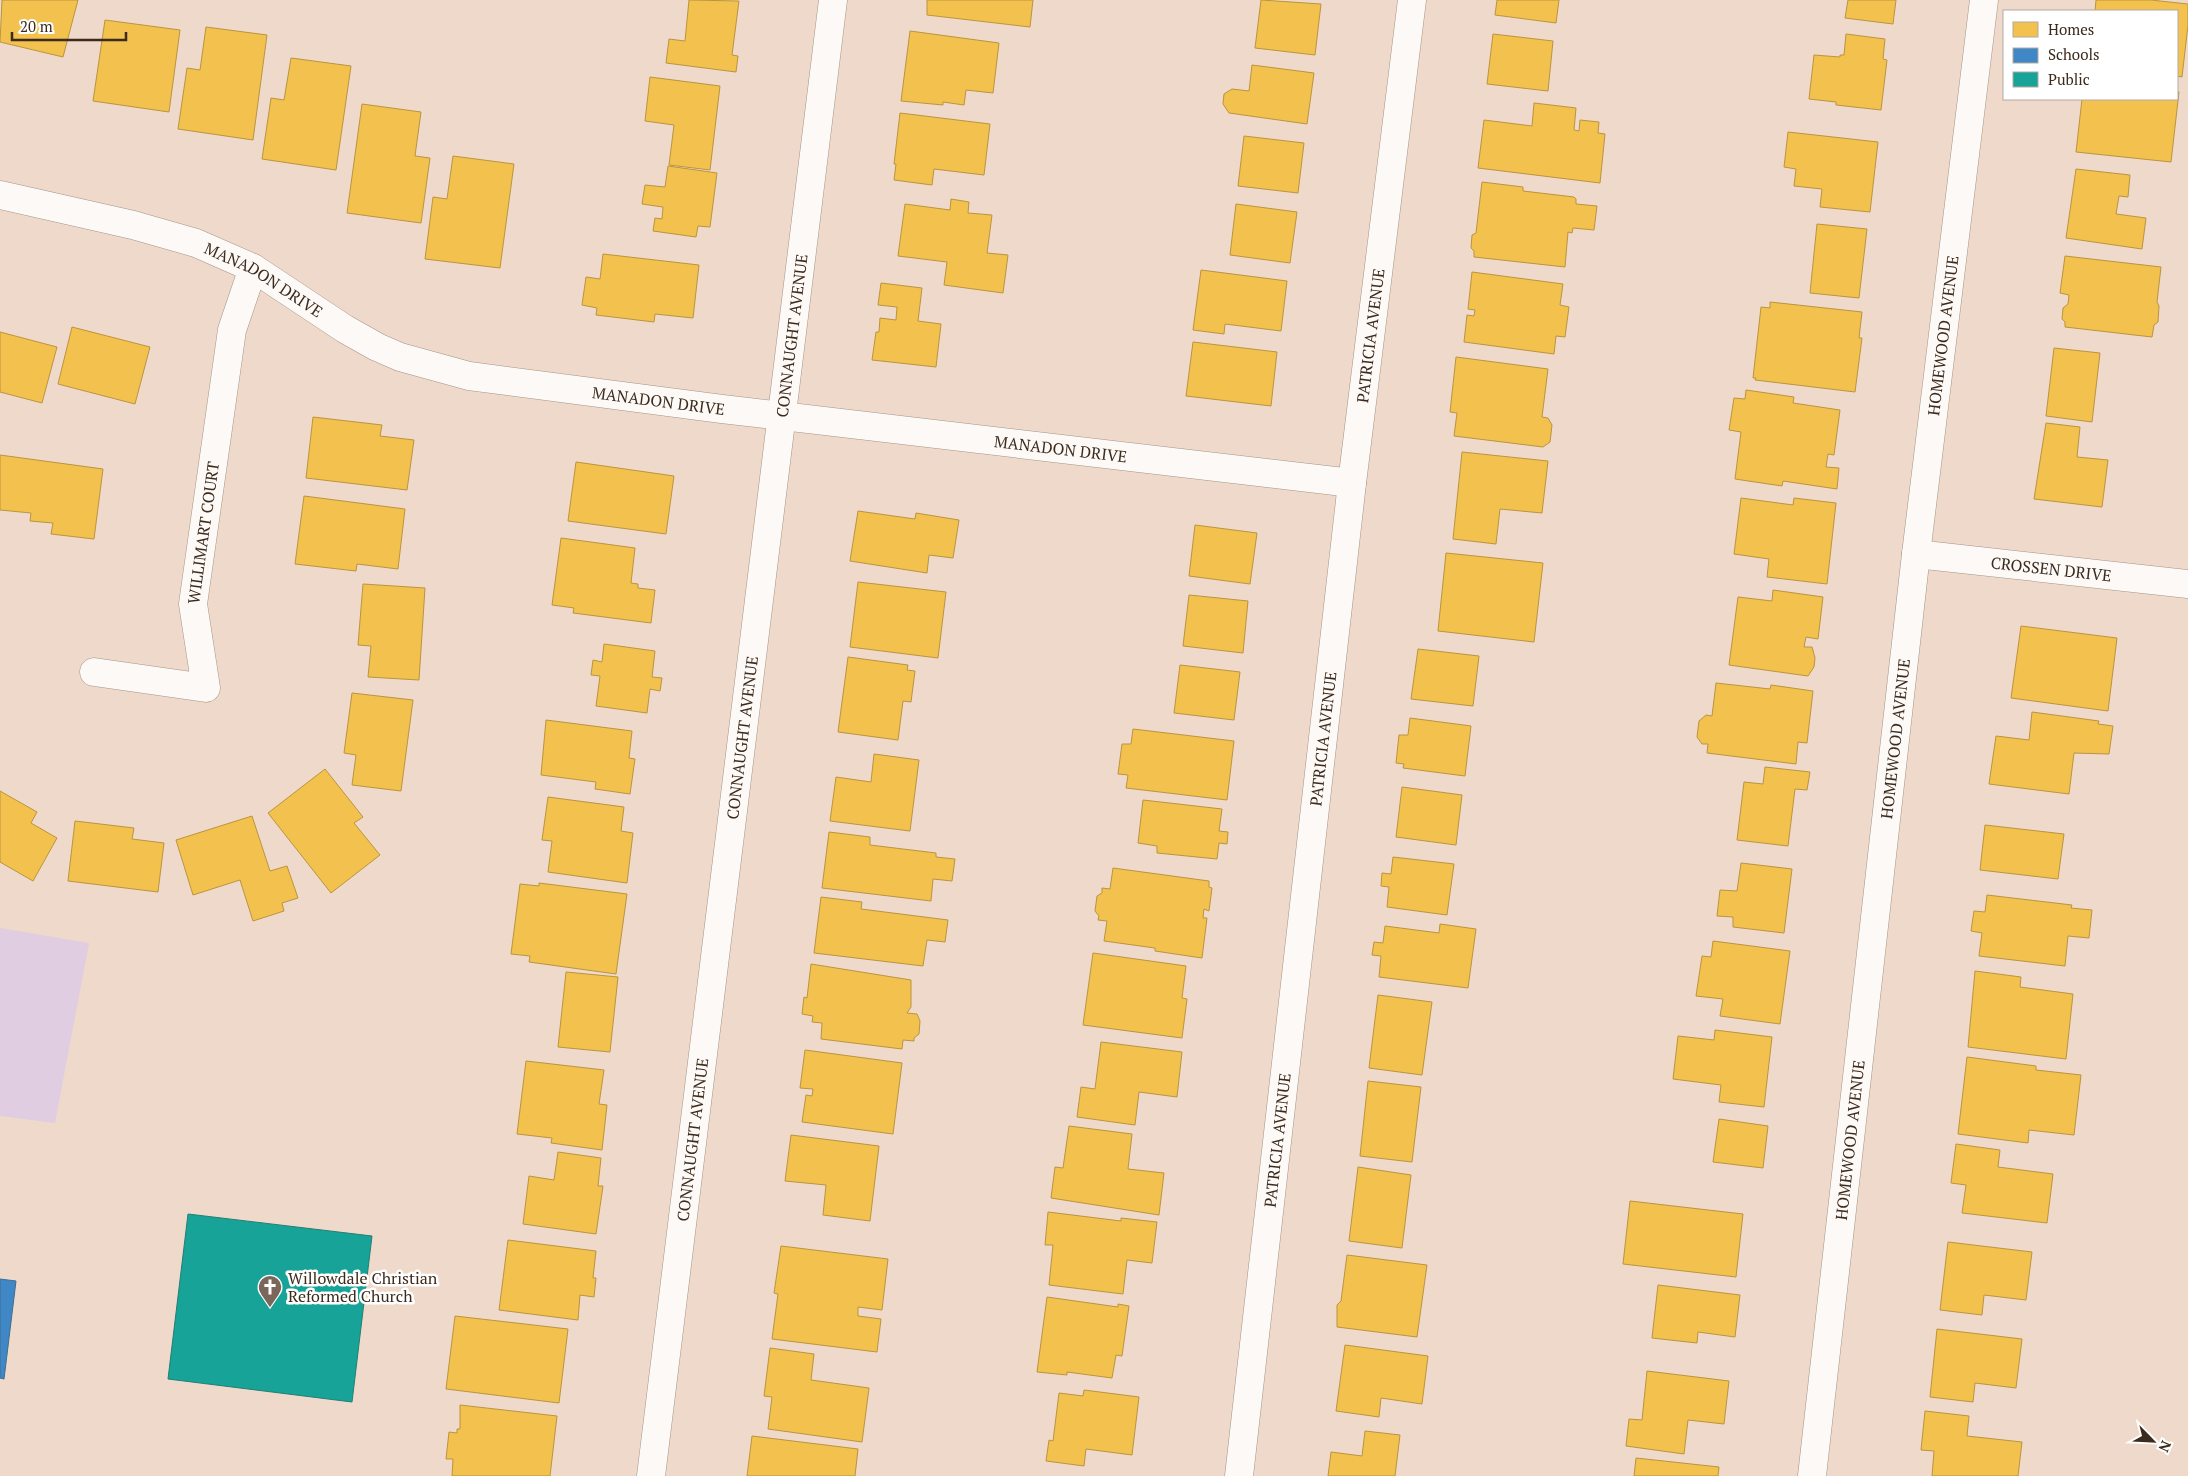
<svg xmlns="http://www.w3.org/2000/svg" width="2188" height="1476" font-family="'PT Serif',serif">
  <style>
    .green { fill: #e0cde2 }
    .homes { fill: #f2c14e; stroke: #bb943f }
    .schools { fill: #3f88c5; stroke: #3e6c92 }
    .public { fill: #17a398; stroke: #227f73 }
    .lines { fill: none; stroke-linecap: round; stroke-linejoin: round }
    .minor-casing { stroke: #a59487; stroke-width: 29 }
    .minor { stroke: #fcf9f7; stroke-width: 28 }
    .labels { text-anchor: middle; stroke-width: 5; stroke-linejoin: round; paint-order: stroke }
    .street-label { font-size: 16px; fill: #3c2a1c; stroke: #fff }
    .poi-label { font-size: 16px; fill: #3c2a1c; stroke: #fff; text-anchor: start }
  </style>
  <rect width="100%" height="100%" fill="#eed9ca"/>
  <path class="green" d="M0,928L89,943L55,1123L0,1116Z"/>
  <g class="homes">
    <path d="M2,0H78L63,57L0,42Z"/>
    <path d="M689,0L739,1L732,55L738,56L736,72L666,63L669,39L685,41Z"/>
    <path d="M927,0H1033L1030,27L927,15Z"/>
    <path d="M1261,0L1321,4L1315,55L1255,48Z"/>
    <path d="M1497,0H1559L1556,23L1495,15Z"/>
    <path d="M1848,0H1896L1893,24L1845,18Z"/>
    <path d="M2096,0H2151L2188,4V25L2182,77L2177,76V11H2095Z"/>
    <path d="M105,20L180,30L169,112L93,101Z"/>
    <path d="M206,27L267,35L253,140L178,129L187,68L200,70Z"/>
    <path d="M910,31L999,43L993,93L966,90L964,105L943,102V105L901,101Z"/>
    <path d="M1493,34L1553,41L1548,91L1487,84Z"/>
    <path d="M1846,34L1885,39L1883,59L1887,60L1881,110L1836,105V102L1809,99L1814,55L1840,57V55H1844Z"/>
    <path d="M291,58L351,66L336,170L262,159L271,98L284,100Z"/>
    <path d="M1252,65L1314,73L1307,124L1229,113L1223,104L1224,94L1232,89L1249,91Z"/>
    <path d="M650,77L720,86L710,170L669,165L674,125L645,121Z"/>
    <path d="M2177,91L2179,92L2171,162L2076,152L2082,99H2177Z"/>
    <path d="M1534,103L1576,108L1574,130L1579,131L1580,120L1599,122L1598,133L1605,134L1600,183L1478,168L1484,120L1532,126Z"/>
    <path d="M362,104L421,112L415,156L430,158L421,223L347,213Z"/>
    <path d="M900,113L990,124L984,175L934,169L932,185L894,180L896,164H894Z"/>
    <path d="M1788,132L1878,142L1870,212L1820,207L1822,189L1794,186L1796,169L1784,167Z"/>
    <path d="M1244,136L1304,143L1298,193L1238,186Z"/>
    <path d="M453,156L514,164L500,268L425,259L433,197L447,199Z"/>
    <path d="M668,166L717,173L710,227L698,226L696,237L653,231L655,218L662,219L663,207L642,204L645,185L665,187Z"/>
    <path d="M2076,169L2130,175L2128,197L2119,196L2116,214L2146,218L2142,249L2066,238Z"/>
    <path d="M1482,182L1523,187V191L1574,197L1576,199V204L1597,206L1594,230L1573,228L1572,233L1568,232L1565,267L1474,257V251L1471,248L1472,235L1476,233Z"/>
    <path d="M951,199L969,202L968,213L992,215L987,253L1008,255L1003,293L944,285L947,262L898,256L905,204L950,210Z"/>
    <path d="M1236,204L1297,212L1290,263L1230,255Z"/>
    <path d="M1817,224L1867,229L1859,298L1810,293Z"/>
    <path d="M603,254L699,265L693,318L655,314L654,322L596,315L597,308L582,305L586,277L600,279Z"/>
    <path d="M2065,256L2161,267L2157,302L2159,306L2158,322L2154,325L2152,337L2065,327V322L2062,319L2063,308L2068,304L2069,295L2060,293Z"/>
    <path d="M1201,270L1287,281L1281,331L1225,324L1224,334L1193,330Z"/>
    <path d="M1472,272L1563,284L1560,305L1569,307L1565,337L1556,336L1554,354L1464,342L1467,315L1474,316L1475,310L1468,309Z"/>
    <path d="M881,283L922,288L918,321L941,324L936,367L872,360L876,332H879L880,318L896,320L897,307L878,305Z"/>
    <path d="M1770,302L1862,312L1859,338H1862L1855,392L1755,380L1756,378H1753L1761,307L1770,308Z"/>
    <path d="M72,327L150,347L135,404L58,384Z"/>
    <path d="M0,332L57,347L42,403L0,392Z"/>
    <path d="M1193,342L1277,352L1271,406L1186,396Z"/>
    <path d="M2054,348L2100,353L2092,422L2046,416Z"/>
    <path d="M1456,357L1548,369L1542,417L1548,418L1552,425L1550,442L1543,447L1454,436L1457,413L1450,412Z"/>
    <path d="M1746,390L1794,397L1793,403L1840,410L1834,455L1828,454L1826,467L1839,468L1837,489L1783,481L1782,486L1735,479L1741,432L1729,430L1734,398L1745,399Z"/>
    <path d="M313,417L382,425L380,436L414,440L407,490L306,478Z"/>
    <path d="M2046,423L2080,427L2077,457L2108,460L2102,507L2034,499Z"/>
    <path d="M1462,452L1548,461L1542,513L1500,509L1496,544L1453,539Z"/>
    <path d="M0,455L103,469L94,539L51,534L53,523L30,521L31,513L0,510Z"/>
    <path d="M576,462L674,476L666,534L568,521Z"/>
    <path d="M304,496L405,509L398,569L357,564L356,571L295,564Z"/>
    <path d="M1741,498L1793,505L1794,498L1836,503L1827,584L1767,577L1769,559L1734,554Z"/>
    <path d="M858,511L915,519L916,513L959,520L953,558L929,555L927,573L850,561Z"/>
    <path d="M1195,525L1257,533L1250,584L1189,576Z"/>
    <path d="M561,538L635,548L631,583L638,584V588L655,590L651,623L573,613L574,608L552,605Z"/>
    <path d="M1446,553L1543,563L1534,642L1438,631Z"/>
    <path d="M858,582L946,592L938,658L850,647Z"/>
    <path d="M363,584L425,588L419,680L368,677L371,646L358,645Z"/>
    <path d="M1773,590L1823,597L1818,639L1806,637L1804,647H1812L1815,658L1814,667L1808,676L1729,665L1738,597L1772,601Z"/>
    <path d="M1189,595L1248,601L1243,653L1183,646Z"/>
    <path d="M2021,626L2117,638L2108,711L2011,698Z"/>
    <path d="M604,644L655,651L652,677L662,678L660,691L650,689L647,713L596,706L600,676L591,675L593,660L602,662Z"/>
    <path d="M1418,649L1479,656L1473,706L1411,699Z"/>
    <path d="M848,657L908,665L907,670L915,671L911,702L903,701L898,740L838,732Z"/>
    <path d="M1180,665L1240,672L1234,720L1174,713Z"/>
    <path d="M1716,683L1770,689L1771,685L1813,691L1807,743L1798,742L1796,764L1707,753L1708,744H1702L1697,737L1699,721L1706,715L1712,716Z"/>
    <path d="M352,693L413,700L401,791L352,785L356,755L344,753Z"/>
    <path d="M2032,712L2099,721L2098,724L2113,726L2109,754L2074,753L2069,794L1989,784L1996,736L2029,740Z"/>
    <path d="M1410,718L1471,726L1465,776L1403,768L1404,764L1396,763L1399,735H1408Z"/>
    <path d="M546,720L632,731L629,758L635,759L630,794L595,789L596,782L541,775Z"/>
    <path d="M1133,729L1234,741L1227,800L1126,788L1128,775L1118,774L1122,744H1131Z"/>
    <path d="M874,754L919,760L910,831L830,821L836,777L871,782Z"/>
    <path d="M1765,767L1810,772L1807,790L1795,789L1788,846L1737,840L1744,782L1763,784Z"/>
    <path d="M325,769L363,817L354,823L380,855L331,893L268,813Z"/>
    <path d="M1402,787L1462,795L1456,845L1396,837Z"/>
    <path d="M0,791L37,812L31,823L57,838L33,881L0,862Z"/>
    <path d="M548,797L624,807L621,831L633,833L627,883L548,872L552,841L542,840Z"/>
    <path d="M1143,800L1222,809L1219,831L1228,832L1227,844L1219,843L1217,859L1157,853V846L1138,843Z"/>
    <path d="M252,816L270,871L287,866L298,898L282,903L284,911L253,921L240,880L193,895L176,840Z"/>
    <path d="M75,821L134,828L132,839L164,843L158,892L68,881Z"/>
    <path d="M1985,825L2064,834L2058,879L1980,870Z"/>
    <path d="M829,832L870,837V845L936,853V857L955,859L952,881L933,879L931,901L822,888Z"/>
    <path d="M1393,857L1454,864L1447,915L1387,907L1389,887L1381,886L1382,873L1391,874Z"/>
    <path d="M1741,863L1792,869L1784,933L1733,927V917L1717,916L1720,890L1737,891Z"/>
    <path d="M1113,868L1209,881V887L1212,888L1209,911L1204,909L1203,918H1207L1202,958L1155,951V948L1104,941L1107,921L1098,920L1099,916L1095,911L1097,896L1102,893V888L1110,889Z"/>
    <path d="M539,883L627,894L616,974L529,962L530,956L511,954L520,884L539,886Z"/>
    <path d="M1987,895L2072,905L2071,908L2092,910L2089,938L2068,936L2065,966L1979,956L1982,933L1971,931L1974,911L1985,912Z"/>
    <path d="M821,897L862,902L861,909L948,920L945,942L927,940L923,966L814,953Z"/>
    <path d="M1440,924L1476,929L1468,988L1379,977L1381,956L1372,955L1374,942L1383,943L1385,926L1439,933Z"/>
    <path d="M1713,941L1790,951L1780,1024L1720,1016L1723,999L1696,996L1702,956L1711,957Z"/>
    <path d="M1093,953L1186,966L1182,998L1187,999L1182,1038L1083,1025Z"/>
    <path d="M811,964L911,980V1007L907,1013L917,1014L920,1021L919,1034L914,1038V1041L903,1040L902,1049L821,1039L822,1023L812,1022L813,1016L802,1014L804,997L807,998Z"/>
    <path d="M1975,971L2021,977L2020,987L2073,994L2066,1059L1968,1047Z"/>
    <path d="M566,972L618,977L610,1052L558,1047Z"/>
    <path d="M1378,995L1432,1002L1422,1075L1369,1068Z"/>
    <path d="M1715,1030L1772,1037L1764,1107L1719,1102L1721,1085L1673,1079L1678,1036L1714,1040Z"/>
    <path d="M1101,1042L1182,1052L1177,1097L1139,1092L1135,1125L1077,1117L1081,1087L1095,1089Z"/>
    <path d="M805,1050L902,1063L893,1134L802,1122L806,1095L812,1096L813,1089L800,1088Z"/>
    <path d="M1967,1057L2036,1066V1070L2081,1075L2074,1135L2029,1130L2028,1143L1958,1134Z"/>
    <path d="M526,1061L604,1070L599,1104L607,1105L602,1150L551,1143L552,1138L517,1134Z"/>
    <path d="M1368,1081L1421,1087L1412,1162L1360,1156Z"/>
    <path d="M1719,1119L1768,1126L1763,1168L1713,1162Z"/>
    <path d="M1069,1126L1132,1134L1128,1169L1164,1173L1159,1215L1051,1198L1055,1167L1063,1168Z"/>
    <path d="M791,1135L879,1146L870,1221L823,1215L826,1185L785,1181Z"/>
    <path d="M1956,1144L2000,1150L1998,1167L2053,1174L2047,1223L1962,1213L1966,1185L1951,1183Z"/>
    <path d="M558,1152L601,1158L598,1186H603L596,1234L523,1224L529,1176L554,1180Z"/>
    <path d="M1358,1167L1411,1175L1402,1248L1349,1241Z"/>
    <path d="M1630,1201L1743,1214L1736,1277L1623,1264Z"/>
    <path d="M1048,1212L1121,1221V1218L1157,1222L1152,1263L1127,1260L1123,1294L1049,1285L1053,1245H1045Z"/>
    <path d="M508,1240L596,1251L593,1278H596L594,1297L580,1295L578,1320L499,1310Z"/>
    <path d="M1948,1242L2032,1252L2026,1300L1984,1295L1982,1315L1940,1310Z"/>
    <path d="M781,1246L888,1259L882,1310L858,1307V1316L881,1319L877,1352L772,1339L778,1294L774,1293Z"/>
    <path d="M1347,1255L1427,1265L1417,1337L1337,1327V1305L1341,1301Z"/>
    <path d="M1658,1285L1740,1295L1735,1337L1698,1332L1697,1343L1652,1338Z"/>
    <path d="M1047,1297L1118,1307V1304L1129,1306L1122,1356L1116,1355L1112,1378L1067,1372V1375L1037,1372Z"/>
    <path d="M455,1316L568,1329L559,1403L446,1389Z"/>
    <path d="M1937,1329L2022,1339L2016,1388L1975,1383L1973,1402L1930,1397Z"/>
    <path d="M1345,1345L1428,1356L1422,1404L1381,1398L1379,1417L1336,1411Z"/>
    <path d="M770,1348L814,1354L811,1380L869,1388L862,1442L768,1429L772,1397L764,1396Z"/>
    <path d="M1647,1371L1729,1381L1724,1424L1688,1420L1684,1454L1626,1446L1629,1419L1642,1420Z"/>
    <path d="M1084,1390L1139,1397L1132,1455L1086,1449L1084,1466L1046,1461L1049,1440L1053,1441L1059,1393L1083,1396Z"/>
    <path d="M460,1405L557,1416L550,1476H452L453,1459H446L449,1432L457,1433V1429H460Z"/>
    <path d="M1925,1411L1969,1416L1967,1436L2022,1442L2018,1476H1932L1934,1451L1921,1450Z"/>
    <path d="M1365,1431L1400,1435L1395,1476H1328L1331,1452L1362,1456Z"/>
    <path d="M752,1436L858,1449L855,1476H747Z"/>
    <path d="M1636,1458L1719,1467L1718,1476H1634Z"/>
  </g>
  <path class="schools" d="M0,1279L16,1281L4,1379L0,1378Z"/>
  <path class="public" d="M188,1214L372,1236L352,1402L168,1379Z"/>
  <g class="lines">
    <g class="minor-casing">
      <g id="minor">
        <path id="s1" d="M0,195L133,225L196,243L253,268L345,329L377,347L400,357L469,376L722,409L1352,483"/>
        <path id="s2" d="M1916,554L2188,584"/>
        <path id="s3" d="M94,672L206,688L193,604L232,330L253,268"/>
        <path id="s4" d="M651,1476L833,0"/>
        <path id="s5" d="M1239,1476L1352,483L1412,0"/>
        <path id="s6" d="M1812,1476L1916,554L1984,0"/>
      </g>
    </g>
    <use href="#minor" class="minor"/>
  </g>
  <defs>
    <g id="church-pin" transform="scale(1.25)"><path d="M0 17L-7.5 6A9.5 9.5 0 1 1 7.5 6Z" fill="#7a6759" stroke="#fff"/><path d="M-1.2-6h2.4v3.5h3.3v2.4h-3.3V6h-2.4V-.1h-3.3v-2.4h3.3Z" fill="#fff"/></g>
  </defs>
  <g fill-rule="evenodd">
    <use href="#church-pin" x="270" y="1287"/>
  </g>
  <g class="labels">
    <g class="street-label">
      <text dy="6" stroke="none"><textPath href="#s1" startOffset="279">MANADON DRIVE</textPath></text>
      <text dy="6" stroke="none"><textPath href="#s6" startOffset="1148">HOMEWOOD AVENUE</textPath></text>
      <text dy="6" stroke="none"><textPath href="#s4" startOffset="1149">CONNAUGHT AVENUE</textPath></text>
      <text dy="6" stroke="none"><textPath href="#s5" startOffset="1148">PATRICIA AVENUE</textPath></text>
      <text dy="6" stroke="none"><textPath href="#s1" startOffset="699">MANADON DRIVE</textPath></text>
      <text dy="6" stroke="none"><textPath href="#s1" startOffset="1104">MANADON DRIVE</textPath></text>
      <text dy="6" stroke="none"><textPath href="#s3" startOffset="270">WILLIMART COURT</textPath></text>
      <text dy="6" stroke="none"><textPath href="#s2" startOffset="136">CROSSEN DRIVE</textPath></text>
      <text dy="6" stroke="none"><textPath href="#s4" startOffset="744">CONNAUGHT AVENUE</textPath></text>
      <text dy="6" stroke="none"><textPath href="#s5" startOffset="742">PATRICIA AVENUE</textPath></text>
      <text dy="6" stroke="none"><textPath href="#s6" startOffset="742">HOMEWOOD AVENUE</textPath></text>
      <text dy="6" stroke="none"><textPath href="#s4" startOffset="339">CONNAUGHT AVENUE</textPath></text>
      <text dy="6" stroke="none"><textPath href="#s5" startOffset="338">PATRICIA AVENUE</textPath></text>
      <text dy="6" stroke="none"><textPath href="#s6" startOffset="338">HOMEWOOD AVENUE</textPath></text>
    </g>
    <g class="poi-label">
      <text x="288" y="1284">Willowdale Christian<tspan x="288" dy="18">Reformed Church</tspan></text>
    </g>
  </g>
  <rect x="2003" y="10" width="175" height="90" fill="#ffffff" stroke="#b1aaa4"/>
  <rect x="2013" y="22" width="25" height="15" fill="#f2c14e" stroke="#b1aaa4"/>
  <text x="2048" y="35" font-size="15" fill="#3c2a1c">Homes</text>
  <rect x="2013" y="48" width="25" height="15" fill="#3f88c5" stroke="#b1aaa4"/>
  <text x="2048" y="60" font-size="15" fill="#3c2a1c">Schools</text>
  <rect x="2013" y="72" width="25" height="15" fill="#17a398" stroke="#b1aaa4"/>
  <text x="2048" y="85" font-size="15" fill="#3c2a1c">Public</text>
  <g transform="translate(2153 1441) rotate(114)" stroke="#ffffff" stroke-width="4" paint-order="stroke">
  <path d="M0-4L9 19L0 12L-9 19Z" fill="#3c2a1c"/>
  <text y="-8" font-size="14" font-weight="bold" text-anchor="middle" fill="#3c2a1c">N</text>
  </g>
  <path d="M12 32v8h114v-8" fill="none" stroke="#3c2a1c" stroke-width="2.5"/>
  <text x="20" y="32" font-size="15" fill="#3c2a1c" stroke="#ffffff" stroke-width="4" paint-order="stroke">20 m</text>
</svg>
